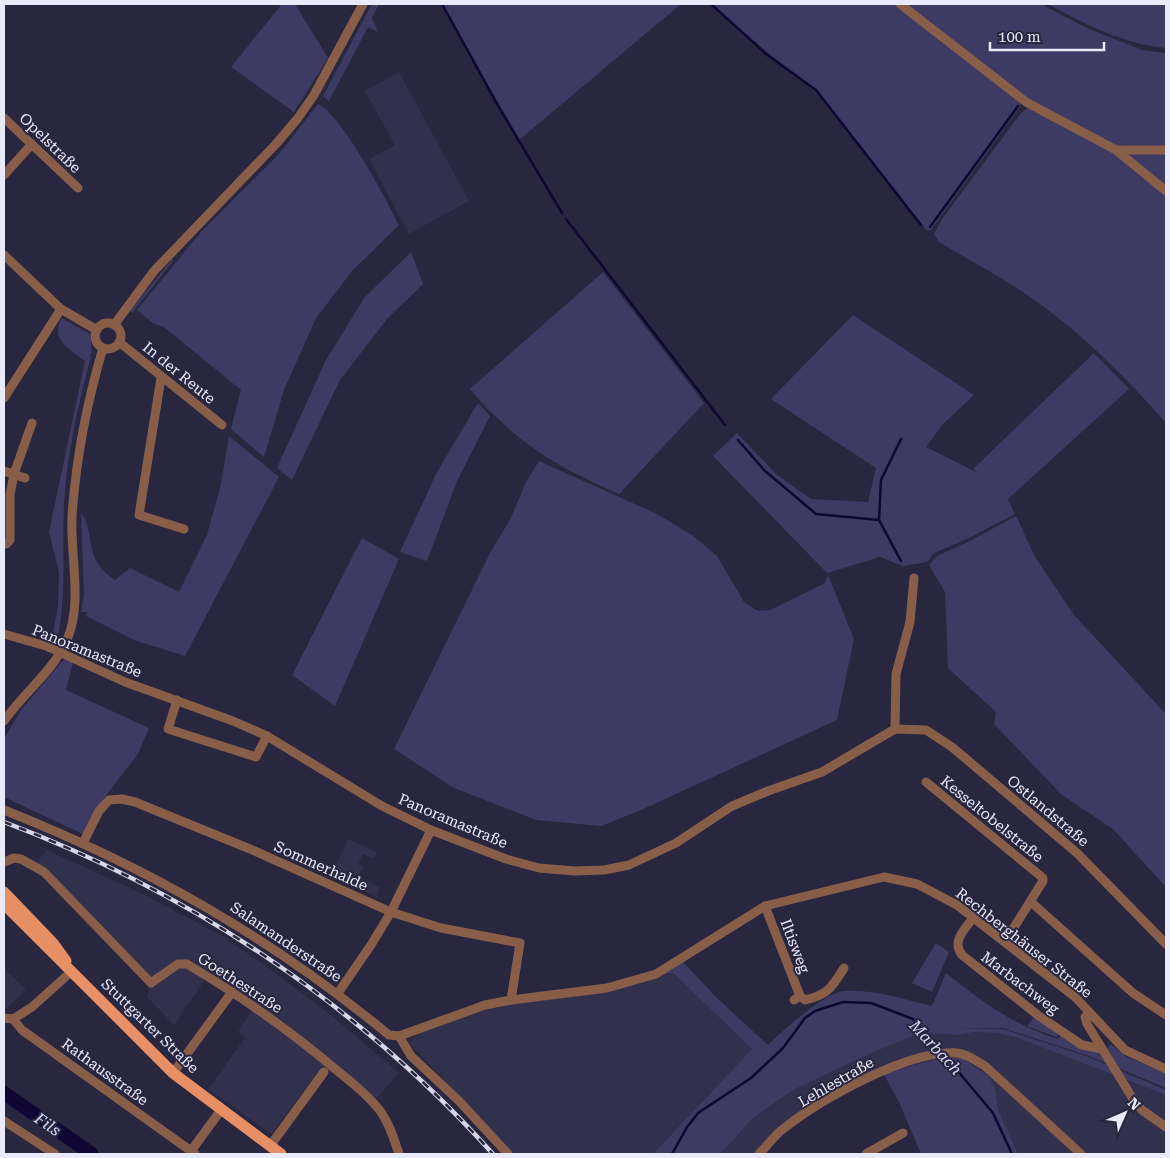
<svg xmlns="http://www.w3.org/2000/svg" width="1170" height="1158" font-family="'Roboto Serif',serif">
  <style>
    .built { fill: #31304d }
    .green { fill: #3d3b63 }
    .lines { fill: none; stroke-linecap: round; stroke-linejoin: round }
    .stream { stroke: #100633; stroke-width: 2.5 }
    .river { stroke: #100633; stroke-width: 14 }
    .minor { stroke: #895e49; stroke-width: 9 }
    .major { stroke: #e68f64; stroke-width: 11 }
    .rail-casing { stroke: #d6d6e7; stroke-width: 4.5 }
    .rail { stroke: #28273f; stroke-width: 2.5; stroke-dasharray: 8; stroke-linecap: butt }
    .labels { text-anchor: middle; stroke-width: 4; stroke-linejoin: round; paint-order: stroke }
    .street-label { font-size: 15px; fill: #e9eafa; stroke: #28273f }
    .water-label { font-size: 16px; font-style: italic; fill: #d8d9fa; stroke: #28273f }
  </style>
  <rect width="100%" height="100%" fill="#28273f"/>
  <g class="built">
    <path d="M399,72L469,201L409,234L369,159L395,145L365,91Z"/>
    <path d="M348,839L377,852L374,859L363,854L358,865L363,867L358,877L380,887L376,897L331,876Z"/>
    <path d="M47,850L141,893L170,908L179,915L185,916L222,936L269,968L332,1016L399,1073L376,1099L328,1059L271,1134L208,1089L245,1038L238,1032L256,1004L209,974L174,1025L147,997L150,979L36,863Z"/>
    <path d="M4,957L6,970L26,990L4,1010Z"/>
    <path d="M672,972L752,1049L653,1154H514L409,1043L419,1033L511,1000L586,991Z"/>
    <path d="M973,1032L995,1033L1015,1037L1166,1095V1154H1018L998,1109L995,1089L962,1058L934,1060L883,1073L827,1095L780,1126L753,1154H720L754,1117L795,1089L874,1052L921,1033L960,1035Z"/>
  </g>
  <g class="green">
    <path d="M282,4H295L328,58L294,112L231,67Z"/>
    <path d="M372,4H379L372,18L378,32L368,27L329,101L323,96Z"/>
    <path d="M443,4H681L519,140Z"/>
    <path d="M712,4H896L1020,102V107L931,230L927,231L817,91L767,52Z"/>
    <path d="M905,4H1041L1089,29L1142,50L1166,53V147L1111,145L1026,99Z"/>
    <path d="M1048,4H1166V48C1123,44 1085,24 1048,4Z"/>
    <path d="M318,104C342,115 386,199 399,225L353,270L316,318L284,390L264,457L231,429L241,390L164,327L154,324L137,310L201,232L280,153Z"/>
    <path d="M1029,107L1116,153L1166,194V423C1129,381 1089,340 1044,307C1011,282 974,263 939,242L934,234L942,219L1021,113Z"/>
    <path d="M1131,150L1166,152V188L1129,156Z"/>
    <path d="M411,252L423,284L387,319L340,380L292,480L277,468L325,362L364,298Z"/>
    <path d="M173,258V261L132,313L130,311Z"/>
    <path d="M603,272L704,403L619,494C556,467 515,442 470,389Z"/>
    <path d="M853,315L974,395L943,424L926,447L978,473L973,469L1094,353L1129,389L1008,499L1015,514L967,539L934,553L927,562L903,566L880,557L827,573L713,456L737,433L776,474L811,499L868,502L876,468L771,399Z"/>
    <path d="M62,318L90,334L92,353L89,356L91,357C78,405 67,454 64,504C62,550 67,596 57,641L52,638L58,607L59,572L49,532L85,361C70,349 49,339 62,318Z"/>
    <path d="M478,403L490,416L457,481L427,561L400,552L437,472Z"/>
    <path d="M229,436L279,477L185,656L134,640L86,616L87,612H81L84,595L81,512C97,538 82,558 115,580L130,568L179,592L207,535L221,484Z"/>
    <path d="M539,461L657,514L692,535L717,556L744,602L758,611L770,610L807,592L825,583L828,575L854,639L837,720L641,810L601,826L536,820L454,788L394,749L491,551L510,520L526,482Z"/>
    <path d="M1016,516L1035,557L1074,615L1166,714V887L1113,829L1062,795L994,724L996,712L948,668L945,592L929,565L937,556L968,542Z"/>
    <path d="M362,538L399,559L335,706L292,675Z"/>
    <path d="M65,658L73,663L66,690L149,728L138,754L107,794L83,834L4,797V739L21,710Z"/>
    <path d="M936,943L949,952L932,992L912,983Z"/>
    <path d="M681,960L717,998L768,1045C785,1029 822,994 844,991C873,989 904,999 932,1006L946,973C984,1003 1011,1024 1058,1039L1062,1034L1105,1051L1111,1044L1125,1056L1166,1073V1088L1089,1056L1003,1028H956L1003,1029L1089,1057L1166,1090V1095L1015,1037L995,1033L974,1032L960,1035L921,1033L874,1052L795,1089L754,1117L720,1154H653L752,1049L673,973L656,974Z"/>
    <path d="M1034,1017L1059,1034L1056,1037L1027,1026Z"/>
    <path d="M949,1058H962L989,1077L995,1089L998,1109L1018,1154H921L899,1102L883,1073L934,1060Z"/>
  </g>
  <g class="lines">
    <g class="stream">
      <path d="M442,4L497,104L562,213"/>
      <path d="M711,4L766,54L816,90L921,225"/>
      <path d="M566,219L725,425"/>
      <path d="M930,227L1018,106"/>
      <path d="M738,440L764,470L816,514L879,520L901,561"/>
      <path d="M879,520L881,480L901,439"/>
      <path d="M946,1057L993,1113L1012,1154"/>
      <path d="M672,1154L687,1127L698,1113L751,1078L783,1048L805,1018L815,1011L843,1002L871,1003L913,1019L941,1051"/>
    </g>
    <path class="river" d="M4,1093L92,1154"/>
    <g class="minor">
      <path d="M900,4L1026,102L1116,150L1166,191"/>
      <path d="M4,118L78,188"/>
      <path d="M1116,150H1166"/>
      <path d="M4,175L32,144"/>
      <path d="M4,255L61,309L97,330"/>
      <circle cx="108" cy="336" r="13"/>
      <path d="M114,325L154,271L276,144L298,118L314,95L363,4"/>
      <path d="M119,342L222,425"/>
      <path d="M161,378L139,515L184,529"/>
      <path d="M4,398L61,309"/>
      <path d="M4,471L25,478"/>
      <path d="M6,544L10,540V495L14,474L32,423"/>
      <path d="M4,634L46,646L125,682L233,721L267,736L382,806L431,830L506,859L539,868L575,871L604,870L629,865L676,843L732,806L768,791L822,772L895,729L926,730L952,747L1077,853L1166,944"/>
      <path d="M177,700L168,729L256,757L267,736"/>
      <path d="M4,721C23,694 53,671 67,640C83,602 70,556 72,516C76,459 87,402 103,348"/>
      <path d="M895,729L896,674L910,622L914,578"/>
      <path d="M926,782L1043,878V881L1005,942"/>
      <path d="M4,810C147,867 270,937 389,1035L399,1036"/>
      <path d="M83,843L99,811L109,800L122,799L135,802L250,849L391,912L441,928L520,943L511,1000"/>
      <path d="M4,862L14,858L21,859L44,872L151,983L178,964H187C239,995 288,1029 334,1068C350,1081 368,1095 381,1112C390,1125 394,1139 399,1154"/>
      <path d="M1031,902L1133,993L1166,1015"/>
      <path d="M765,906L800,996"/>
      <path d="M974,917C965,929 951,941 962,955L1039,1016L1082,1045L1102,1049"/>
      <path d="M338,993L371,945L391,912L431,830"/>
      <path d="M794,1000L800,996L805,1000C828,995 832,987 844,968"/>
      <path d="M1089,1012L1085,1017L1087,1024L1133,1099L1142,1110L1166,1127"/>
      <path d="M4,1018L13,1019L22,1030L191,1151"/>
      <path d="M13,1019L32,1007L72,971"/>
      <path d="M399,1036L485,1005L511,1000L607,988L656,974L765,906L884,877L917,884L957,905L1075,997L1125,1050L1166,1069"/>
      <path d="M399,1036L411,1056L459,1101L508,1154"/>
      <path d="M173,1073L232,992"/>
      <path d="M4,1121L55,1154"/>
      <path d="M270,1146L324,1072"/>
      <path d="M195,1154L191,1151L221,1110"/>
      <path d="M759,1154C767,1146 774,1136 783,1129C821,1099 908,1050 957,1053C968,1054 976,1061 985,1066L1081,1154"/>
      <path d="M866,1154L903,1133"/>
    </g>
    <g class="major">
      <path d="M4,892L53,943L66,961"/>
      <path d="M4,904L173,1073L281,1154"/>
    </g>
    <g class="rail-casing">
      <path id="rail" d="M4,822C192,893 359,1005 493,1154"/>
    </g>
    <use href="#rail" class="rail"/>
  </g>
  <g class="labels">
    <g class="street-label">
      <text transform="translate(50 143) rotate(44)" y="5">Opelstraße</text>
      <text transform="translate(179 373) rotate(39)" y="5">In der Reute</text>
      <text transform="translate(87 651) rotate(22)" y="5">Panoramastraße</text>
      <text transform="translate(1048 811) rotate(40)" y="5">Ostlandstraße</text>
      <text transform="translate(992 819) rotate(39)" y="5">Kesseltobelstraße</text>
      <text transform="translate(453 821) rotate(23)" y="5">Panoramastraße</text>
      <text transform="translate(321 866) rotate(24)" y="5">Sommerhalde</text>
      <text transform="translate(286 942) rotate(34)" y="5">Salamanderstraße</text>
      <text transform="translate(1024 943) rotate(38)" y="5">Rechberghäuser Straße</text>
      <text transform="translate(795 946) rotate(69)" y="5">Iltisweg</text>
      <text transform="translate(240 983) rotate(33)" y="5">Goethestraße</text>
      <text transform="translate(1020 983) rotate(37)" y="5">Marbachweg</text>
      <text transform="translate(150 1026) rotate(44)" y="5">Stuttgarter Straße</text>
      <text transform="translate(105 1072) rotate(36)" y="5">Rathausstraße</text>
      <text transform="translate(836 1082) rotate(-30)" y="5">Lehlestraße</text>
    </g>
    <g class="water-label">
      <text transform="translate(936 1047) rotate(47)" y="6">Marbach</text>
      <text transform="translate(48 1124) rotate(35)" y="6">Fils</text>
    </g>
  </g>
  <rect width="1170" height="1158" fill="none" stroke="#e9eafa" stroke-width="10"/>
  <g transform="translate(1125 1113) rotate(45)" stroke="#28273f" stroke-width="4" paint-order="stroke">
  <path d="M0-4L9 19L0 12L-9 19Z" fill="#e9eafa"/>
  <text y="-8" font-size="14" font-weight="bold" text-anchor="middle" fill="#e9eafa">N</text>
  </g>
  <path d="M990 42v8h114v-8" fill="none" stroke="#e9eafa" stroke-width="2.5"/>
  <text x="998" y="42" font-size="15" fill="#e9eafa" stroke="#28273f" stroke-width="4" paint-order="stroke">100 m</text>
</svg>
